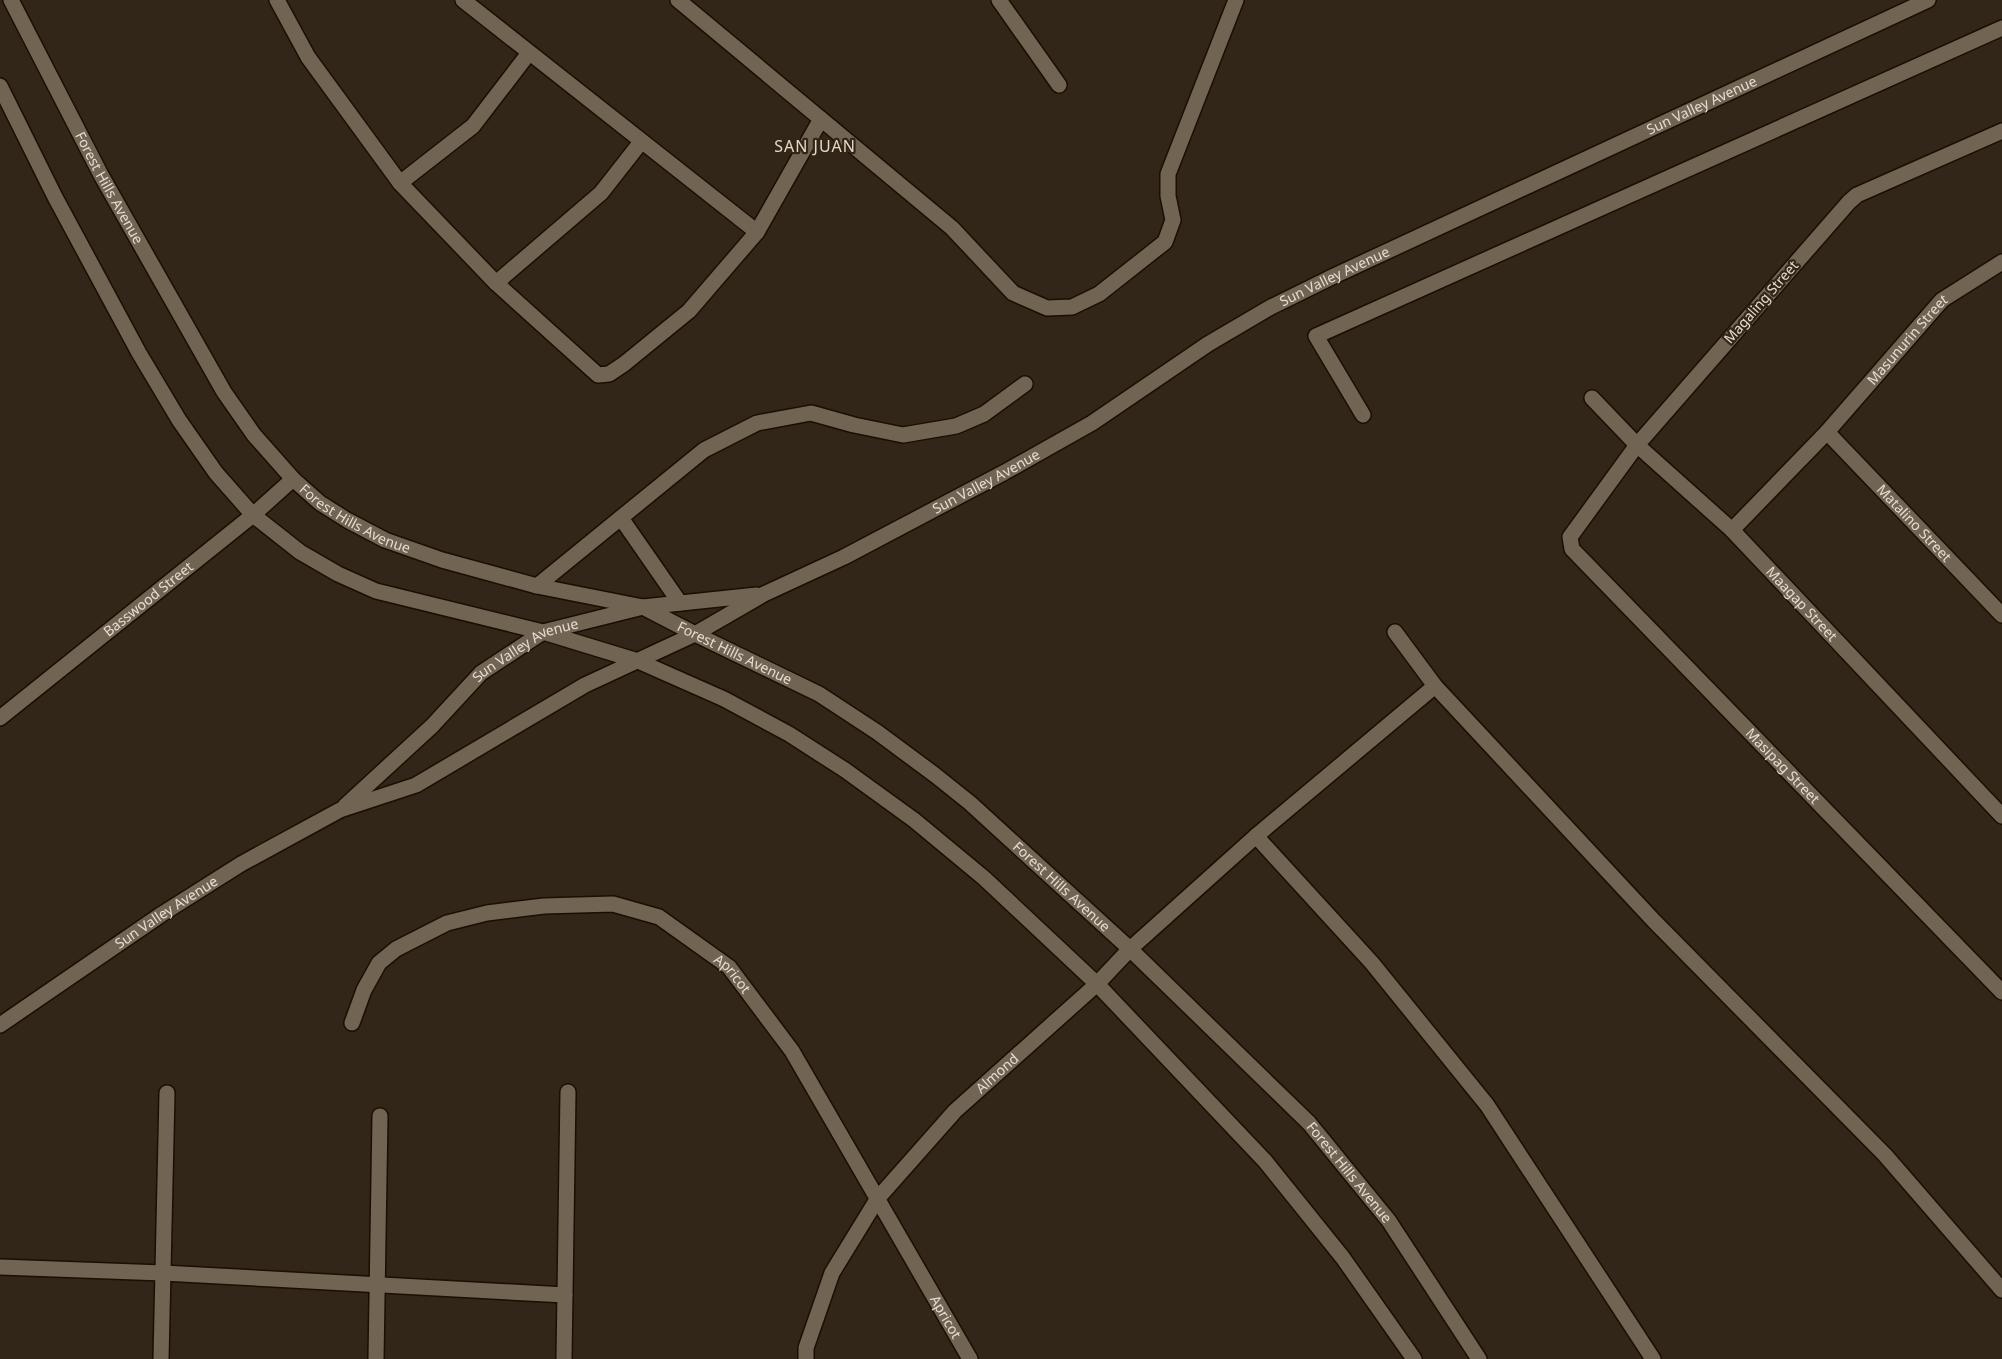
<svg xmlns="http://www.w3.org/2000/svg" width="2002" height="1359" font-family="'Noto Sans',sans-serif">
  <style>
    .lines { fill: none; stroke-linecap: round; stroke-linejoin: round }
    .minor-casing { stroke: #190f03; stroke-width: 18 }
    .minor { stroke: #716453; stroke-width: 15 }
    .labels { text-anchor: middle; stroke-width: 4.5; stroke-linejoin: round; paint-order: stroke }
    .street-label { font-size: 14px; fill: #e5ddd4; stroke: #312617 }
    .quarter-label { font-size: 16px; letter-spacing: 1px; fill: #e7d8c5; stroke: #312617 }
  </style>
  <rect width="100%" height="100%" fill="#312617"/>
  <g class="lines">
    <g class="minor-casing">
      <g id="minor">
        <path id="s1" d="M11,0L101,175L224,392L254,435L293,479L320,503L347,520L385,540L442,560L537,586L643,607L695,634L819,694L877,732L935,775L970,803L1130,949L1309,1123L1389,1221L1479,1359"/>
        <path d="M277,0L308,57L400,183L496,283L598,375L609,374L624,364L689,311L757,232L821,119"/>
        <path d="M463,0L757,232"/>
        <path d="M678,0L952,228L1013,293L1047,308L1072,307L1099,294L1165,242L1173,220L1168,196V174L1236,0"/>
        <path d="M999,0L1059,85"/>
        <path d="M0,86L55,197L139,353L179,420L216,473L253,515L300,552L338,574L376,591L543,632L638,661L724,699L789,734L845,770L914,820L984,878L1097,984L1265,1161L1343,1258L1414,1359"/>
        <path id="s2" d="M2002,131L1857,195L1849,202L1637,445L1570,537L1572,549L2002,992"/>
        <path d="M400,183L473,126L529,53"/>
        <path d="M496,283L601,193L641,142"/>
        <path id="s3" d="M1592,398L1637,445L1732,530L2002,816"/>
        <path d="M1363,415L1316,336L2002,28"/>
        <path id="s4" d="M1827,432L2002,615"/>
        <path d="M621,518L680,603"/>
        <path id="s5" d="M1732,530L1827,432L1942,300L2002,262"/>
        <path d="M537,586L704,450L757,423L811,413L854,425L903,435L956,426L984,414L1025,384"/>
        <path d="M1395,632L1435,686L1654,921L1885,1155L2002,1290"/>
        <path id="s6" d="M0,718L253,515L293,479"/>
        <path id="s7" d="M345,806L432,726L481,673L543,632L643,607L757,595"/>
        <path d="M1256,836L1372,963L1487,1105L1653,1359"/>
        <path id="s8" d="M352,1023L364,990L379,963L396,949L447,923L487,913L544,906L613,904L659,917L729,967L792,1051L970,1359"/>
        <path id="s9" d="M0,1025L162,914L241,864L340,810L416,785L585,685L695,634L764,594L844,557L1005,472L1092,423L1208,344L1271,307L1334,276L1928,0"/>
        <path d="M0,1267L163,1273L565,1295"/>
        <path d="M161,1359L167,1093"/>
        <path d="M376,1359L380,1116"/>
        <path d="M564,1359L568,1092"/>
        <path id="s10" d="M806,1359V1348L832,1273L878,1198L955,1111L1097,984L1130,949L1256,836L1435,686"/>
      </g>
    </g>
    <use href="#minor" class="minor"/>
  </g>
  <g class="labels">
    <g class="street-label">
      <text dy="5" stroke="none"><textPath href="#s9" startOffset="1939">Sun Valley Avenue</textPath></text>
      <text dy="5" stroke="none"><textPath href="#s1" startOffset="212">Forest Hills Avenue</textPath></text>
      <text dy="5" stroke="none"><textPath href="#s9" startOffset="1534">Sun Valley Avenue</textPath></text>
      <text transform="translate(1761 302) rotate(-49)" y="5">Magaling Street</text>
      <text dy="5" stroke="none"><textPath href="#s5" startOffset="259">Masunurin Street</textPath></text>
      <text dy="5" stroke="none"><textPath href="#s9" startOffset="1129">Sun Valley Avenue</textPath></text>
      <text dy="5" stroke="none"><textPath href="#s1" startOffset="632">Forest Hills Avenue</textPath></text>
      <text dy="5" stroke="none"><textPath href="#s4" startOffset="126">Matalino Street</textPath></text>
      <text dy="5" stroke="none"><textPath href="#s6" startOffset="190">Basswood Street</textPath></text>
      <text dy="5" stroke="none"><textPath href="#s3" startOffset="294">Maagap Street</textPath></text>
      <text dy="5" stroke="none"><textPath href="#s7" startOffset="241">Sun Valley Avenue</textPath></text>
      <text dy="5" stroke="none"><textPath href="#s1" startOffset="1038">Forest Hills Avenue</textPath></text>
      <text dy="5" stroke="none"><textPath href="#s2" startOffset="920">Masipag Street</textPath></text>
      <text dy="5" stroke="none"><textPath href="#s1" startOffset="1442">Forest Hills Avenue</textPath></text>
      <text dy="5" stroke="none"><textPath href="#s9" startOffset="201">Sun Valley Avenue</textPath></text>
      <text dy="5" stroke="none"><textPath href="#s8" startOffset="454">Apricot</textPath></text>
      <text dy="5" stroke="none"><textPath href="#s10" startOffset="351">Almond</textPath></text>
      <text dy="5" stroke="none"><textPath href="#s1" startOffset="1848">Forest Hills Avenue</textPath></text>
      <text dy="5" stroke="none"><textPath href="#s8" startOffset="859">Apricot</textPath></text>
    </g>
    <g class="quarter-label">
      <text x="815" y="152">SAN JUAN</text>
    </g>
  </g>
</svg>
